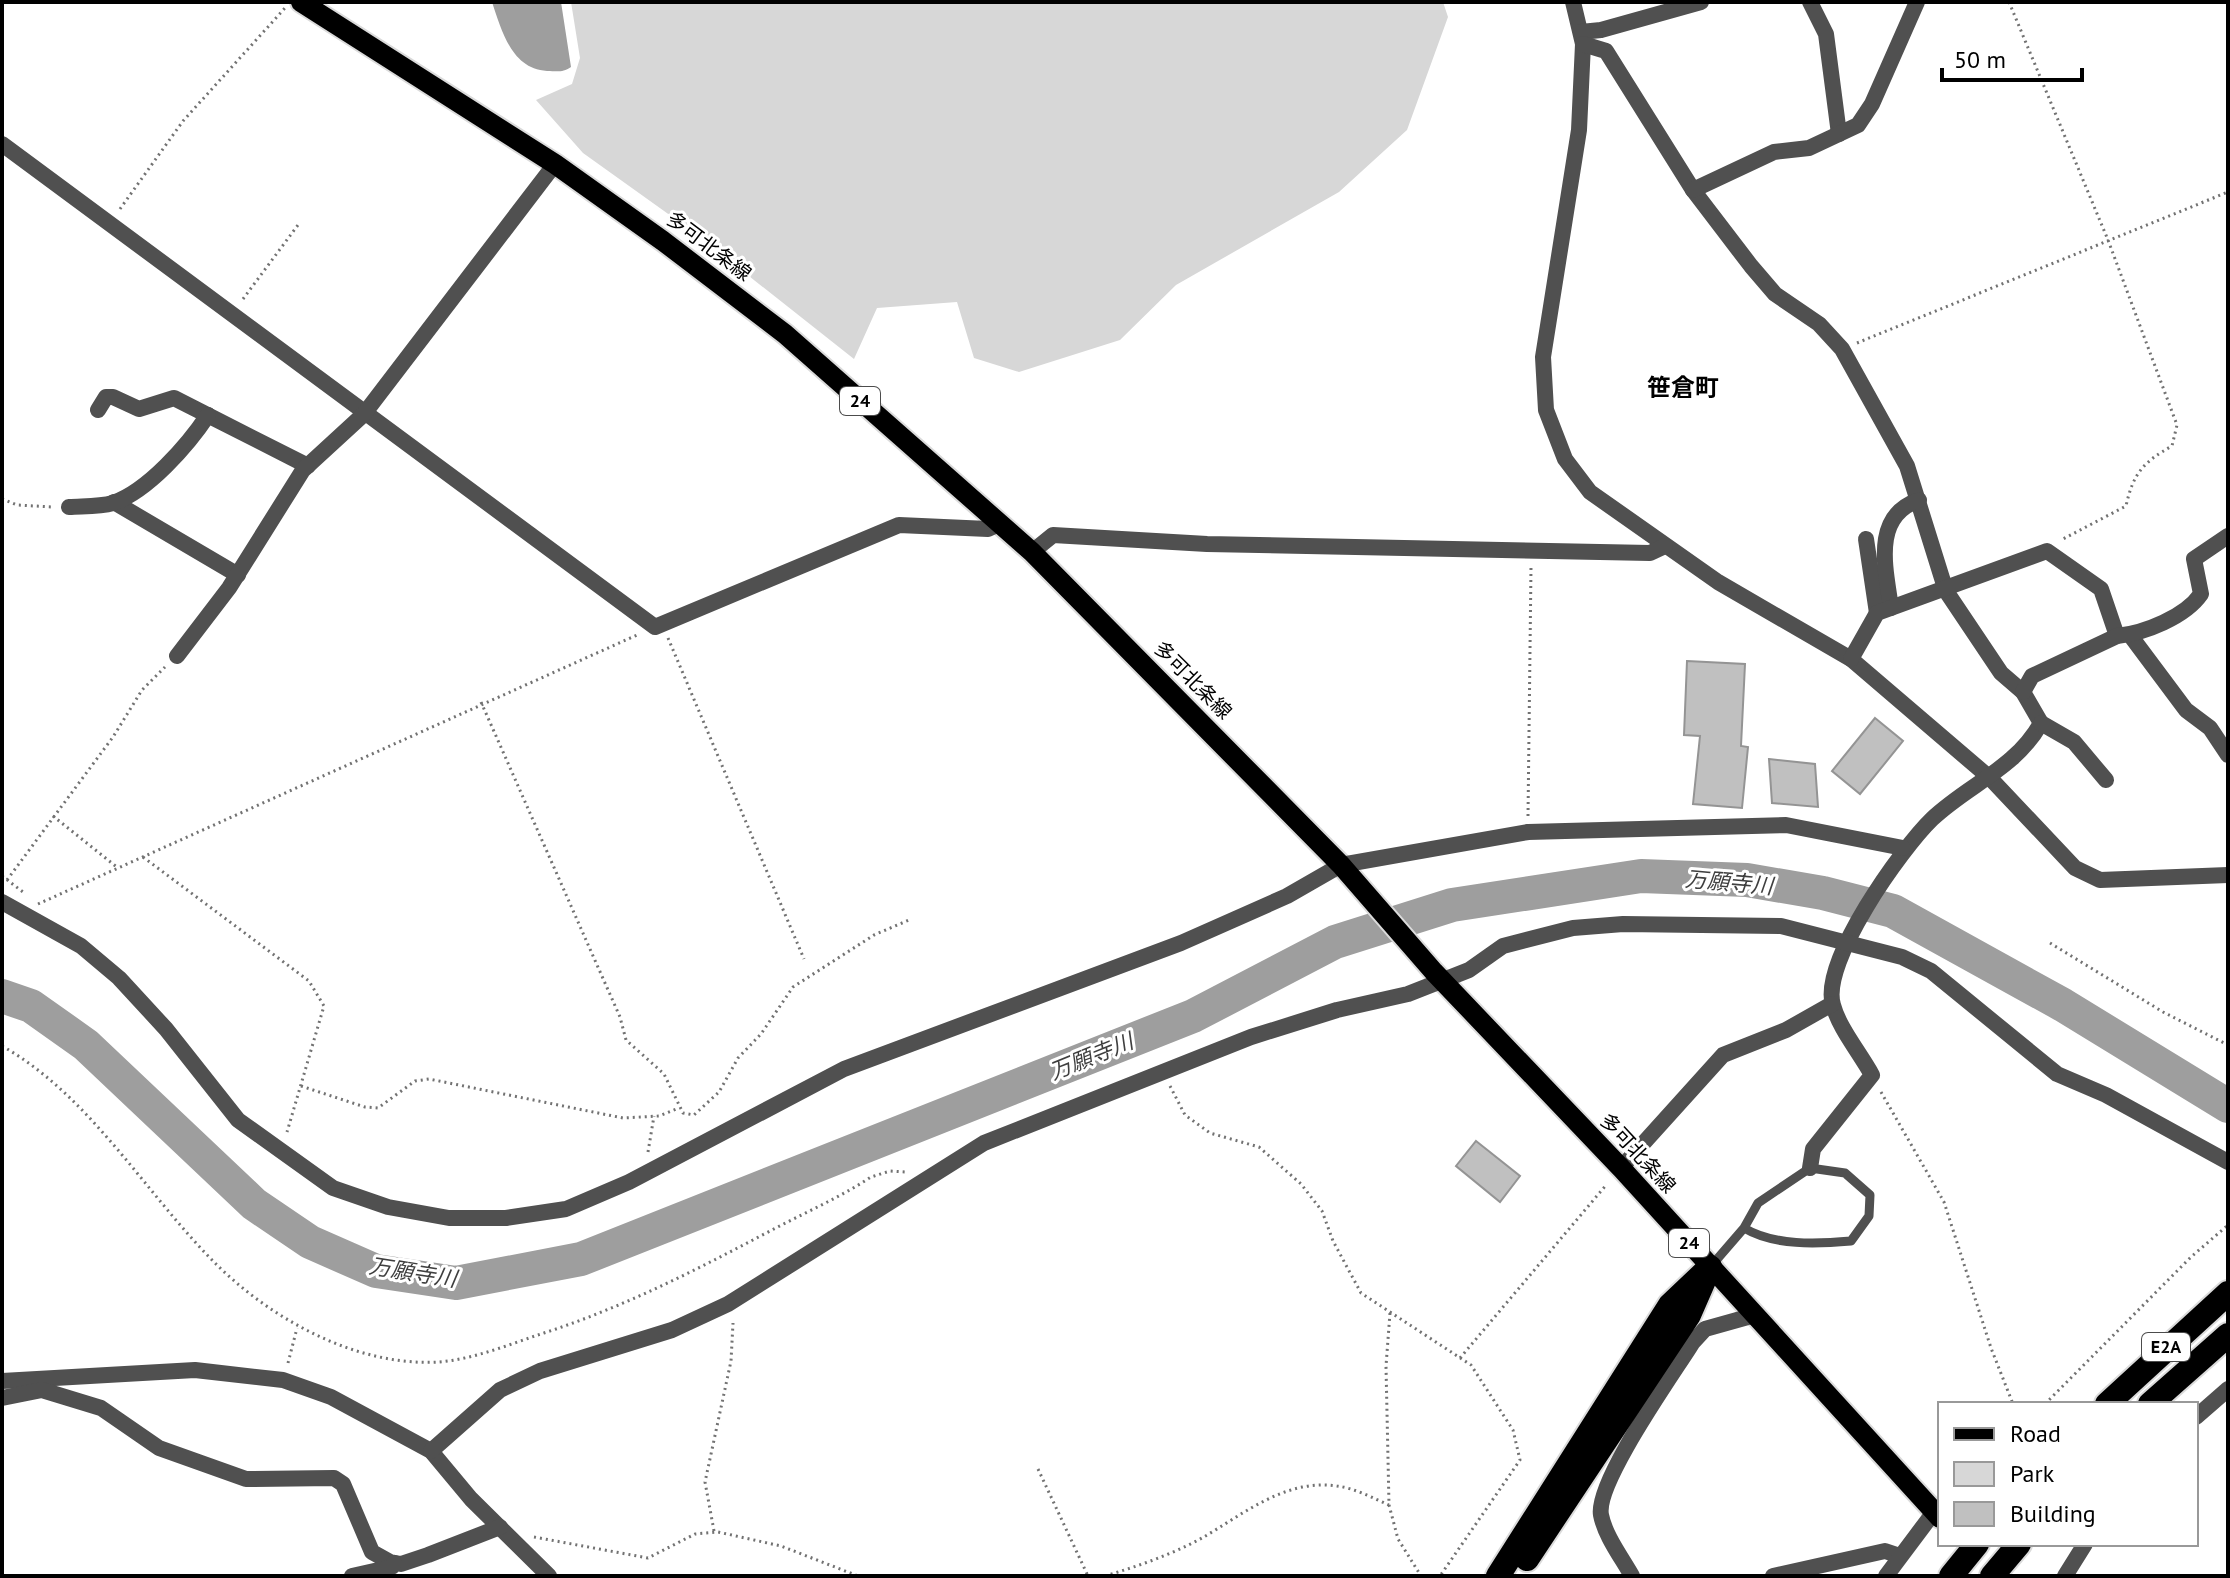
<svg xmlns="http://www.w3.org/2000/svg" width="2230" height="1578" font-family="'PT Sans','Noto Sans JP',sans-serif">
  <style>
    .green { fill: #d7d7d7 }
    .water { fill: #9e9e9e }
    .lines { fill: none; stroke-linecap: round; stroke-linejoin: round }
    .river { stroke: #9e9e9e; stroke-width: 34 }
    .building { fill: #c0c0c0; stroke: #949494; stroke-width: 2 }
    .primary-casing { stroke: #dbdbdb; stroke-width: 24 }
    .highway-casing { stroke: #dbdbdb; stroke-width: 28 }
    .path { stroke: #727272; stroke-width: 3; stroke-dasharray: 2 4; stroke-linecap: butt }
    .lane { stroke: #505050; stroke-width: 9 }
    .street { stroke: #505050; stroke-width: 16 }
    .primary { stroke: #000; stroke-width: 20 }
    .highway { stroke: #000; stroke-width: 24 }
    .labels { text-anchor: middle; stroke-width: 6; stroke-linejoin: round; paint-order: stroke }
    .shield { fill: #fff; stroke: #4c4c4c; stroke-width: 2 }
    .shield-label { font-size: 18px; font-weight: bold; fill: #000 }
    .street-label { font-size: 20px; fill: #000; stroke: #fff }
    .water-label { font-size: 22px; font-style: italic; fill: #3f3f3f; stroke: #fff }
    .quarter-label { font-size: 24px; font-weight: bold; fill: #000; stroke: #fff }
  </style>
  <rect width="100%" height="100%" fill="#fff"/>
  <path class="green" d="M571,2H1443L1448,17L1407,130L1339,192L1176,285L1120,340L1019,372L974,358L957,302L877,308L854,359L692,231L583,153L536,100L572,84L580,58Z"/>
  <path class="water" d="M492,2H561L571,67C562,73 557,71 547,71C512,69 502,32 492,2Z"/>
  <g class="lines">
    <path class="river" d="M2,996L31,1006L86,1045L254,1204L310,1242L376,1271L456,1283L581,1259L1193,1016L1335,942L1452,905L1641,876L1747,880L1823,893L1893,911L2063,1005L2228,1106"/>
  </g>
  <g class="building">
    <path d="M1687,661L1745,664L1741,746L1748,747L1742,808L1693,804L1700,736L1684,735Z"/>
    <path d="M1875,718L1903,741L1860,794L1832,771Z"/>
    <path d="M1769,759L1815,764L1818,807L1772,803Z"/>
    <path d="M1476,1141L1520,1176L1500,1202L1456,1166Z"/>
  </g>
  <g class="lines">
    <g class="primary-casing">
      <path id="primary" d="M301,2L555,164L663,241L785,334L1032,552L1341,865L1434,972L1621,1168L1940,1518"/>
    </g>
    <g class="highway-casing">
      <g id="highway">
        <path d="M2107,1404L2228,1293"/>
        <path d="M2150,1404L2228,1335"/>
        <path d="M1527,1559L1689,1315L1706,1276"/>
        <path d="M1498,1576L1670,1305L1710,1267"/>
        <path d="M1951,1576L1977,1544"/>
        <path d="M1992,1576L2019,1544"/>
      </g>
    </g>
    <g class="path">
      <path d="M2009,2L2108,240L2177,425L2172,446C2143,462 2133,474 2126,506L2063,539"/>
      <path d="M120,209L183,121L285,8"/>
      <path d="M243,299L298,225"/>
      <path d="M1857,343L2228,192"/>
      <path d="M2,499L17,505L53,507"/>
      <path d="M668,638L804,959"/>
      <path d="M481,702L620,1017L626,1040L664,1074L683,1113L694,1115L719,1092L738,1058L761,1034L793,987L874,935L909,920"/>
      <path d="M53,816L118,868"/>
      <path d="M1528,816L1531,567"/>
      <path d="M143,857L309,981L324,1006L287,1132"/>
      <path d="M2,876L23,892"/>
      <path d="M7,880L113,737L142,690L165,667"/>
      <path d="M38,904L637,635"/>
      <path d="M2050,943L2163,1012L2228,1045"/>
      <path d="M2,1046C89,1095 144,1191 213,1261C269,1318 356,1367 439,1362C475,1359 510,1344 544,1333C624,1307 696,1270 770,1231C804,1213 839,1198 871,1177L890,1171L905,1172"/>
      <path d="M301,1086L365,1107L378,1108L415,1081L429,1079L623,1118L659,1116L679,1108"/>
      <path d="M1170,1086L1185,1115L1210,1133L1259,1147L1301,1184L1322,1211L1333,1241L1361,1293L1471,1365L1513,1430L1520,1460L1440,1576"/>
      <path d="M1881,1092L1944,1202L1991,1348L2013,1404"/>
      <path d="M648,1152L654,1116"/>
      <path d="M1390,1313L1386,1366L1389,1505L1398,1539L1421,1576"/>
      <path d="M1460,1358L1607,1184"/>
      <path d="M288,1363L297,1328"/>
      <path d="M2045,1404L2191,1257L2228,1225"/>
      <path d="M1038,1469L1088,1576"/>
      <path d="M714,1531L705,1482L731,1361L733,1323"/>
      <path d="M534,1537L648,1558L695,1534L718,1532L781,1546L858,1576"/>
      <path d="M1105,1576C1138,1566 1171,1555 1202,1538C1242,1515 1286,1478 1337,1486C1354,1488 1373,1498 1389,1505"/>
    </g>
    <path class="lane" d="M1712,1265L1744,1228L1758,1203L1810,1168L1845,1173L1870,1195L1869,1216L1851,1241C1817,1244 1774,1246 1744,1228"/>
    <g class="street">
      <path d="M1573,2L1583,44L1579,130L1543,357L1546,410L1565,459L1590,492L1718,582L1851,659L1990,778L2075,868L2100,880L2228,875"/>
      <path d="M1810,2L1826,34L1839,134"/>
      <path d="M1581,32L1601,30L1701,2"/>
      <path d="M1583,44L1606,51L1693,190L1751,266L1775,294L1819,324L1842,349L1907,466L1946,591L2001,673L2023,692L2041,723C2015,769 1969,784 1932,819C1902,848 1820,962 1833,1005C1839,1028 1860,1053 1872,1075L1813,1149L1810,1168"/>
      <path d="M2,144L655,627L899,525L988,529L999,524"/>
      <path d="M1693,190L1774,152L1809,148L1858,125L1872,104L1917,2"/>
      <path d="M98,410L106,397H113L139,409L174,398L308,466"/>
      <path d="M114,502L238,575"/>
      <path d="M69,507C83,506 99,507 113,503C148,491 188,445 208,415"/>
      <path d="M1866,539L1877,613"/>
      <path d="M1032,552L1053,535L1207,544L1650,553L1665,546"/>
      <path d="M1891,608C1886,570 1871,516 1919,500"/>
      <path d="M2130,635L2186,710L2210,728L2228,755"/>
      <path d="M177,656L229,588L303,470L364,414L555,164"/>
      <path d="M1851,659L1877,613L2047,551L2101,589L2117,636"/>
      <path d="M2023,692L2032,676L2117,636C2145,633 2185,617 2201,594L2194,559L2228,536"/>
      <path d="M2041,723L2074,742L2106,780"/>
      <path d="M2,902L81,946L119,978L166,1029L238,1120L333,1188L388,1207L449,1218H506L566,1209L629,1182L844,1069L1181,943L1287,896L1341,865L1528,832L1786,825L1903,848"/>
      <path d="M1621,1168L1723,1055L1786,1030L1832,1004"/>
      <path d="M2,1381L195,1370L283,1380L331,1397L431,1451L471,1499L549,1576"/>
      <path d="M2,1398L42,1390L101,1408L159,1448L246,1479L334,1478L343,1484L372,1552L390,1562L401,1564L428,1555L500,1527"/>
      <path d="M2196,1417L2228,1389"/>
      <path d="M431,1451L500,1390L540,1371L672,1330L728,1304L984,1143L1251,1037L1337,1010L1408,994L1469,970L1503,946L1573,928L1623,924L1781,926L1902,957L1931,971L2057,1074L2106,1095L2228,1162"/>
      <path d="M352,1576L392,1567L394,1563"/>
      <path d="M1632,1576C1622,1558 1605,1536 1601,1515C1595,1483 1673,1374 1693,1342L1705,1329L1755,1315"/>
      <path d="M1773,1576L1885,1551L1900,1556"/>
      <path d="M1886,1576L1934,1512"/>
      <path d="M2065,1576L2085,1544"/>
    </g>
    <use href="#primary" class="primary"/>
    <use href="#highway" class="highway"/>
  </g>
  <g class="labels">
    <g class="shield">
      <rect x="840" y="387" width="40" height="28" rx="6"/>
      <rect x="1669" y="1229" width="40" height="28" rx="6"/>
      <rect x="2142" y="1333" width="48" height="28" rx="6"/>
    </g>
    <g class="shield-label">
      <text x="860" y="407">24</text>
      <text x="1689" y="1249">24</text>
      <text x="2166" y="1353">E2A</text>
    </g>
    <g class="street-label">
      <text transform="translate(709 246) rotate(37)" y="7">多可北条線</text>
      <text transform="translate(1193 680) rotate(45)" y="7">多可北条線</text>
      <text transform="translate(1638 1153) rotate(47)" y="7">多可北条線</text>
    </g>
    <g class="water-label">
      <text transform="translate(1729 882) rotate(5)" y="8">万願寺川</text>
      <text transform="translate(1091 1056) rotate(-22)" y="8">万願寺川</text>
      <text transform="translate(413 1272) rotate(9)" y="8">万願寺川</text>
    </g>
    <g class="quarter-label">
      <text x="1683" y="396">笹倉町</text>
    </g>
  </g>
  <rect width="2230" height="1578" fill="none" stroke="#000000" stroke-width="8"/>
  <rect x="1938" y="1402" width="260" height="144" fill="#ffffff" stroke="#999999" stroke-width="2"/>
  <rect x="1954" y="1428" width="40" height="12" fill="#000000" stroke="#999999" stroke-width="2"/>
  <text x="2010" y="1442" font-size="24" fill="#000000">Road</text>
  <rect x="1954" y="1462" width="40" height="24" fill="#d7d7d7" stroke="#999999" stroke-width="2"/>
  <text x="2010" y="1482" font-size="24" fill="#000000">Park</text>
  <rect x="1954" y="1502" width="40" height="24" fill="#c0c0c0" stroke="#999999" stroke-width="2"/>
  <text x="2010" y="1522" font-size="24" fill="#000000">Building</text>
  <path d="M1942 68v12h140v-12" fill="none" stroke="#000000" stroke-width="4"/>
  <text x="1954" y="68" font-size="24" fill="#000000" stroke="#ffffff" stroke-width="6" paint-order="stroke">50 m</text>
</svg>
